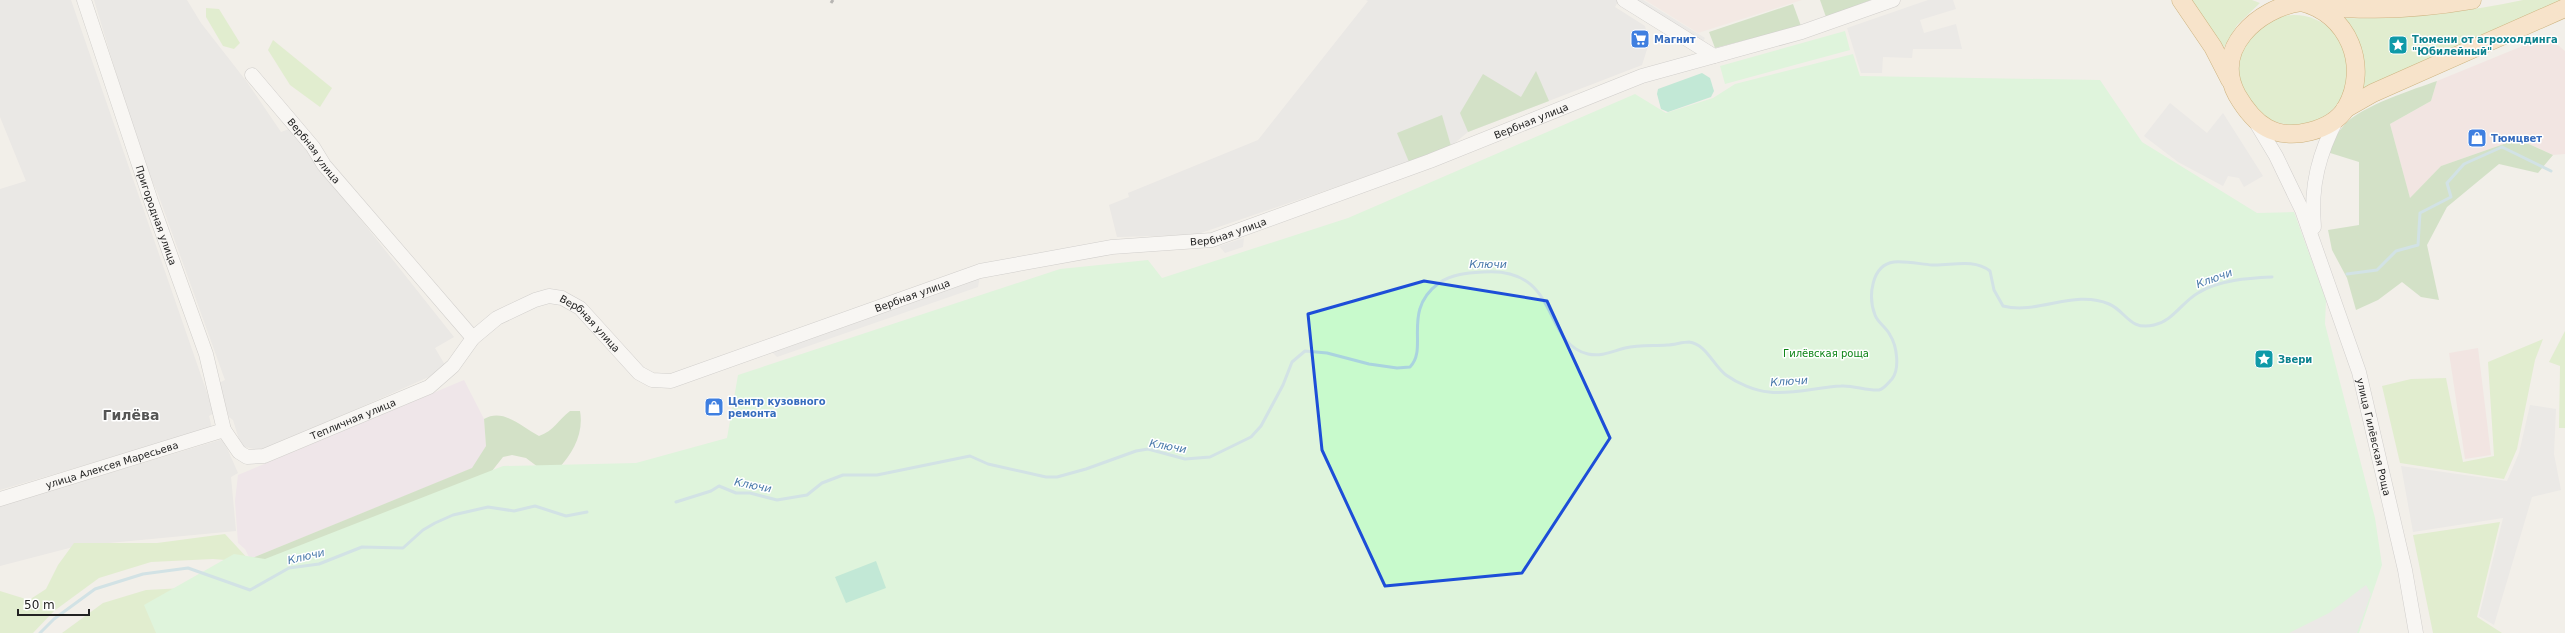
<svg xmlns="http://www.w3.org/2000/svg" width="2565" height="633" font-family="'DejaVu Sans',sans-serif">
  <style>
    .residential { fill: #e0dfdf }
    .commercial { fill: #f2dad9 }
    .industrial { fill: #ebdbe8 }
    .military { fill: #f3e3dd }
    .grass { fill: #cdebb0 }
    .forest { fill: #add19e }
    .park { fill: #c8facc }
    .pitch { fill: #88e0be }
    .parking { fill: #e2e2e2 }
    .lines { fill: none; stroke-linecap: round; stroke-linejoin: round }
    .stream { stroke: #aad3df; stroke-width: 3 }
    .minor-casing { stroke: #a9a9a9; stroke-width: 15 }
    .major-casing { stroke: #a06b00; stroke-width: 19 }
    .minor { stroke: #fff; stroke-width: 14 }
    .major { stroke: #fcd6a4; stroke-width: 18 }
    .rail { stroke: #707070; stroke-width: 3; stroke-dasharray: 8 8; stroke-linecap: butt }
    .marked { fill: none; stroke: #1d4ed8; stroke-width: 3; stroke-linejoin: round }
    .labels { text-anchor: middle; stroke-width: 3; stroke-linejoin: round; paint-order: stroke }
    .shop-label { font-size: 10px; font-weight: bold; fill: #366cbe; stroke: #fff; text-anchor: start }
    .culture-label { font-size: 10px; font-weight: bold; fill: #0d838f; stroke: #fff; text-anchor: start }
    .street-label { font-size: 10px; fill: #222; stroke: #fff }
    .park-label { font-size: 10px; fill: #0c8416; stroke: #fff }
    .water-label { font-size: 11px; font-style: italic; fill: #4a7aab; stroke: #fff }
    .district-label { font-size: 14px; font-weight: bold; fill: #555; stroke: #fff }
  </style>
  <rect width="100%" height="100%" fill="#f2efe9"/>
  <g class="residential">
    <path d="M0,0H71L214,413L209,416L212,428L0,490V189L26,181L0,117Z"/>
    <path d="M94,0H187L201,23L247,82L281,132L289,129L454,337L435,348L445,365L440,372L262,451L241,446L233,420L229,417L219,383L225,380L158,194L142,159Z"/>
    <path d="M1366,0H1619L1615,7L1645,26L1649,43L1642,65L1468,132L1451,146L1409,162L1195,235L1117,237L1109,205L1129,197L1128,193L1258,140L1368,1Z"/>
    <path d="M223,439L238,473L231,477L236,531L77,546L0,566V506Z"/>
  </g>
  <g class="commercial">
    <path d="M2547,36L2565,51V154L2553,155L2518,139L2441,166L2410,199L2390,124L2431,101L2437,81Z"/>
    <path d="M2478,348L2491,455L2465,459L2449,353Z"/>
  </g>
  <path class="industrial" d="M464,380L484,419L486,446L473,468L250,559L245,549L238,543L235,501L238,475Z"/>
  <path class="military" d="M1645,0H1802L1698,33Z"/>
  <g class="grass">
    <path d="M2191,0H2252L2260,3L2237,25L2223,49Z"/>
    <path d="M2523,0H2565L2360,93C2368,64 2363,42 2345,18C2405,20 2464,12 2523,0Z"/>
    <path d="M206,8L219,9L240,43L234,49L223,46L206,17Z"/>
    <circle cx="2294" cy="70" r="55"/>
    <path d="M273,40L332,88L320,107L290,85L268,50Z"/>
    <path d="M2565,331V428H2559L2560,366L2549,362Z"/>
    <path d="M2543,339L2535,360L2517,449L2504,479L2400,463L2382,386L2411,379L2446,378L2463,462L2494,456L2488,362Z"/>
    <path d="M2500,522L2477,617L2502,633H2433L2413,535Z"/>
    <path d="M225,534L251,562L213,559L151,562L99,578L54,611L33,633H0V591L29,600L46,589L58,565L74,543H157Z"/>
    <path d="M202,587L181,633H62L103,603L146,590Z"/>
  </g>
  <g class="forest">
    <path d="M1820,0H1871L1826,17Z"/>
    <path d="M1793,4L1801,26L1715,48L1709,32Z"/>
    <path d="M1536,71L1549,101L1468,132L1460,113L1483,74L1521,97Z"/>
    <path d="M2437,81L2431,101L2390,124L2410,198L2441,166L2518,139L2553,155L2538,173L2499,164L2447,207L2427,245L2439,300L2421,297L2402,282L2378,300L2356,310L2347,278L2332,250L2328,230L2359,225V162L2327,152C2332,142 2338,132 2345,124C2362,106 2414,89 2437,81Z"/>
    <path d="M1442,115L1451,146L1409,162L1397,133Z"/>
    <path d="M570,411H580C584,433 573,453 558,469L538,467L526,458L512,455L503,457L488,476L278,562L250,559L472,468L486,446L484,419C503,408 521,426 539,436C554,431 558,420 570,411Z"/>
  </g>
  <g class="park">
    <path d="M1845,31L1850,50L1725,84L1720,66Z"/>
    <path d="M1853,54L1860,76L2100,80L2142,142L2257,213L2294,212L2326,300L2325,324L2375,518L2382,565L2359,633H156L144,605L234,554L265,559L503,466L636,463L727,438L738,375L1060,269L1148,260L1162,278L1348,218L1635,94L1666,113L1713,98L1735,84Z"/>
  </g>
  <g class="pitch">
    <path d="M1702,73L1710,78L1714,91L1711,97L1668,112L1661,109L1657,94L1658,89Z"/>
    <path d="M876,561L886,588L846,603L835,577Z"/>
  </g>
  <g class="parking">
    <path d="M1629,0H1643L1705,38L1701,45Z"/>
    <path d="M1928,0H1953L1956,9L1920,20L1924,33L1956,24L1962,49H1913L1912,58L1883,57L1882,73H1861L1847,28Z"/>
    <path d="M2170,103L2207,133L2223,113L2263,176L2244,187L2239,178L2228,176L2223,186L2178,162L2144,136Z"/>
    <path d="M1244,238L1243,247L1225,253L1219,246Z"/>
    <path d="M980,276L978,287L777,357L770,350Z"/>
    <path d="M2530,405L2556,409L2554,454L2561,490L2532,497L2494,625L2479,616L2503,518L2413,532L2401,466L2507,481L2519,453Z"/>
    <path d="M2366,585L2371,594L2357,633H2289L2329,613Z"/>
  </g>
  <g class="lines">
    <g class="stream">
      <path d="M2347,274L2377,270L2396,251L2418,245L2420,213L2451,197L2447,183L2464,164L2502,147L2551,171"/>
      <path d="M676,502L711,491L719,486L736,493H750L777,500L807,495L822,483L843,475H877L970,456L988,464L1046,477H1057L1086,469L1136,451L1148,449L1185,459L1210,457L1251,437L1261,426L1283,385L1292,362L1305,351L1327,353L1369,364L1397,368L1410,367C1429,348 1401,311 1439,283C1452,274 1467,273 1483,272C1561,266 1541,343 1588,354C1602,357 1613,351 1625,348C1639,345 1653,346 1667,345C1674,345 1682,342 1689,342C1706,344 1713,365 1726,375C1737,383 1755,391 1769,392C1791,395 1818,387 1841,386C1853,385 1867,391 1879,390C1884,389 1888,383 1892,379C1900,369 1897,346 1890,335C1886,327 1878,323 1875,315C1868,297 1871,265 1894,262C1906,261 1920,264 1932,265C1951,266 1973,258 1990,271L1994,290L2003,306C2038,315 2074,289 2109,304C2126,311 2129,331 2154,325C2173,321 2182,302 2198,293C2218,280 2249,278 2272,277"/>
      <path d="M40,633L54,619L95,589L143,574L188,568L250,590L289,568L319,564L362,547L403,548L423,530L435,523L453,515L488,507L514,511L535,506L566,516L587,512"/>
    </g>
    <g class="minor-casing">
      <g id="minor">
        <path id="s1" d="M84,0L151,201L206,354L224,430L239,452L247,457L264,456L429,387L453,366L473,338L497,318L535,300L549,296L562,298L580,308L639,373L652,380L671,381L980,271L1112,247L1212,240L1430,161L1642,76L1802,32L1893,0"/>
        <path d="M1624,0L1714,56"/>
        <path id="s2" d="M252,75L313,147L324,165L473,338"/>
        <path id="s3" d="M2255,121L2276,156L2302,210L2359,372L2405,570L2416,633"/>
        <path d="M2314,227C2310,186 2319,153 2338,117"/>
        <path id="s4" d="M0,499L224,430"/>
      </g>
    </g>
    <g class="major-casing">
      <g id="major">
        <path d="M2181,0L2213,47L2230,80"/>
        <path d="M2301,2C2348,13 2370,66 2346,108C2332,131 2290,141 2267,128C2254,121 2244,107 2237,95C2212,49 2258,8 2301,2Z"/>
        <path d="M2315,5C2368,12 2420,9 2472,0"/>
        <path d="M2345,109L2373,93L2565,8"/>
      </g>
    </g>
    <use href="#minor" class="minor"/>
    <use href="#major" class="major"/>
    <path class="rail" d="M831,3L833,0"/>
  </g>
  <path d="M0 0H2565V633H0ZM1424,281L1547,301L1610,438L1522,573L1385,586L1322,450L1308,314Z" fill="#f2efe9" fill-opacity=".55" fill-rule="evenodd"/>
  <path class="marked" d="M1424,281L1547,301L1610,438L1522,573L1385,586L1322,450L1308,314Z"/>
  <defs>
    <g id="supermarket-square" transform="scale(1)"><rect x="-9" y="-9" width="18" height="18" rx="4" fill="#3f7fe0" stroke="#fff"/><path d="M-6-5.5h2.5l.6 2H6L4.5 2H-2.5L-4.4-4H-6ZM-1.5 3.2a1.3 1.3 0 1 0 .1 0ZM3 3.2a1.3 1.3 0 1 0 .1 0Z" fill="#fff"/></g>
    <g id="sight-square" transform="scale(1)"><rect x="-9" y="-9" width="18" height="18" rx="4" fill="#0f9aa8" stroke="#fff"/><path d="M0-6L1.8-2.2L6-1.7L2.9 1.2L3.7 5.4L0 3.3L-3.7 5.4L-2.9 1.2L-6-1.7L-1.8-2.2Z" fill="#fff"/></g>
    <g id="shop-square" transform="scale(1)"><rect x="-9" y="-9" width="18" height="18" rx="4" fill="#3f7fe0" stroke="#fff"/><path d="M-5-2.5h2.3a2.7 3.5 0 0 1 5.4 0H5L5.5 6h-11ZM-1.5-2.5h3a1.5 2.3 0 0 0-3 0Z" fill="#fff"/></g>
  </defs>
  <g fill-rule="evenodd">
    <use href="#supermarket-square" x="1640" y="39"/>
    <use href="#sight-square" x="2398" y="45"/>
    <use href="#shop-square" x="2477" y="138"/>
    <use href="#sight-square" x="2264" y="359"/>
    <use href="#shop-square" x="714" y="407"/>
  </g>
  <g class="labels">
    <g class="shop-label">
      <text x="1654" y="43">Магнит</text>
      <text x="2491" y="142">Тюмцвет</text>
      <text x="728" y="405">Центр кузовного<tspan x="728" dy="12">ремонта</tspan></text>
    </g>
    <g class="culture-label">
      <text x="2412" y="43">Тюмени от агрохолдинга<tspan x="2412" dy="12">"Юбилейный"</tspan></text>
      <text x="2278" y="363">Звери</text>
    </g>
    <g class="street-label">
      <text dy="4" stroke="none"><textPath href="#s1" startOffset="1897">Вербная улица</textPath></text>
      <text dy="4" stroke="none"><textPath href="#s2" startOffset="98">Вербная улица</textPath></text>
      <text dy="4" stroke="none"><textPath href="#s1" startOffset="227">Пригородная улица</textPath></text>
      <text dy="4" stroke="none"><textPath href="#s1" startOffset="1574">Вербная улица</textPath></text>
      <text dy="4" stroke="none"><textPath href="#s1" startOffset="1250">Вербная улица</textPath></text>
      <text dy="4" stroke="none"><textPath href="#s1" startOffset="890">Вербная улица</textPath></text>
      <text dy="4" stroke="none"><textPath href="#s1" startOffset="602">Тепличная улица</textPath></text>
      <text dy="4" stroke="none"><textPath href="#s3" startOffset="339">улица Гилёвская Роща</textPath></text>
      <text dy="4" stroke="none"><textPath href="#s4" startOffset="117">улица Алексея Маресьева</textPath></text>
    </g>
    <g class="park-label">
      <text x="1826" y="357">Гилёвская роща</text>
    </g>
    <g class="water-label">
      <text x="1488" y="268">Ключи</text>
      <text transform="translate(2214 278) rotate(-20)" y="4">Ключи</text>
      <text transform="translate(1789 381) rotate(-4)" y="4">Ключи</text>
      <text transform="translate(1168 446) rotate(10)" y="4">Ключи</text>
      <text transform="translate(753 485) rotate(11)" y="4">Ключи</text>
      <text transform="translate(306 556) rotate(-13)" y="4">Ключи</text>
    </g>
    <g class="district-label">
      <text x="131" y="420">Гилёва</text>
    </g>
  </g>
  <path d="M18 609v6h71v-6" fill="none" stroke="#222222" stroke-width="2"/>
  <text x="24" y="609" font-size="12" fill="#222222" stroke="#ffffff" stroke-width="3" paint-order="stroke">50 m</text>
</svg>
